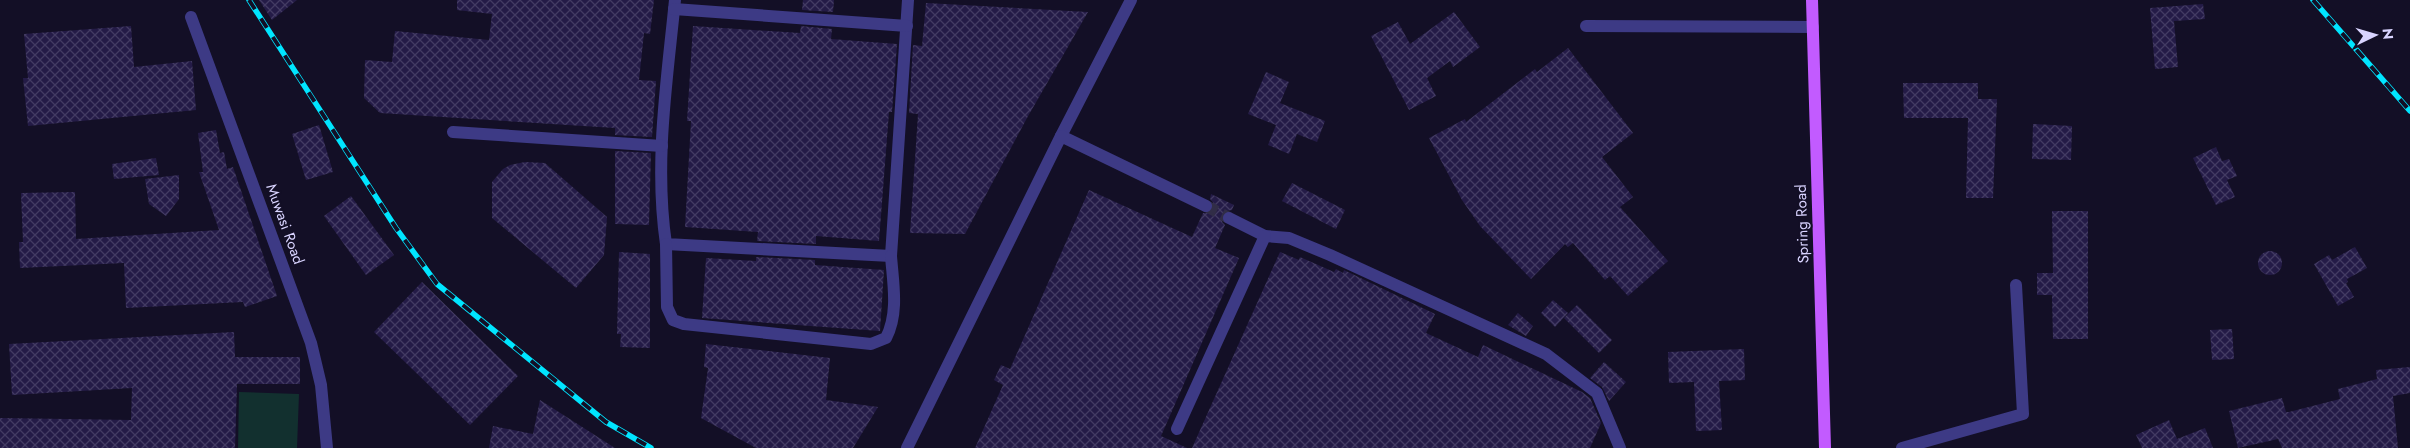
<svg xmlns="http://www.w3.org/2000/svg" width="2410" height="448" font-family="Jost,sans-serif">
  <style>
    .grass { fill: #12302f }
    .building { fill: url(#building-cross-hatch) }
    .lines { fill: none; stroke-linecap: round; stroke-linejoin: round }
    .minor-tunnel { stroke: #312d47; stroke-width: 12; stroke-dasharray: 12 6; stroke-linecap: butt }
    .minor { stroke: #3d3a85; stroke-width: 12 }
    .major { stroke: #c25bff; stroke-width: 12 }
    .rail-casing { stroke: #00e5ff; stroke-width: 5.5 }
    .rail { stroke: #130f26; stroke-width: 4; stroke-dasharray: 11; stroke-linecap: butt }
    .labels { text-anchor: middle; stroke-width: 4; stroke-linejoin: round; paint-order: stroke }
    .street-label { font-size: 15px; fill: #d9d4ff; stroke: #130f26 }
  </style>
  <defs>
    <pattern id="building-cross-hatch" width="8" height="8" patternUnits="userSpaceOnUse" patternTransform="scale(1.25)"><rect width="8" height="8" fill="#241b47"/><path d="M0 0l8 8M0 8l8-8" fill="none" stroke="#433b63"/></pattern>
  </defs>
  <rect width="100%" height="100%" fill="#130f26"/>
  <path class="grass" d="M239,392L299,394L297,448H238Z"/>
  <g class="building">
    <path d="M259,0H297L272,20Z"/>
    <path d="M457,0H654L650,34L644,33L639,80L656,81L652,137L615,135V128L380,113L364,98L365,60L392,62L395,31L489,40L492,14L457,10Z"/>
    <path d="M803,0H834L833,12L802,10Z"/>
    <path d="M926,3L1088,12L1027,118L965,234L910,233L918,114L909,113L913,45L922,46Z"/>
    <path d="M2203,4L2205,19L2174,21L2178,67L2155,69L2150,8Z"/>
    <path d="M1454,12L1480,47L1453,67L1450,61L1427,78L1436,96L1409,110L1371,36L1398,22L1410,44Z"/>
    <path d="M131,26L134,67L192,61L196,110L28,126L23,78H28L24,34Z"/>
    <path d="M693,26L800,33L801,26L832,29L831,39L897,44L892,112H889L879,241L816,236V244L757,241L758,232L685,227L691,121H687Z"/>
    <path d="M1568,48L1633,133L1602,157L1633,197L1620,207L1668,261L1628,296L1610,276L1605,280L1573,243L1568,247L1565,244L1531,279L1480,226L1462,200L1429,138L1465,119L1466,122L1535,69L1537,72Z"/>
    <path d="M1266,72L1289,82L1280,103L1325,121L1317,142L1297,134L1289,154L1268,145L1276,125L1248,114Z"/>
    <path d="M1903,83H1978V99H1997L1993,198H1966L1968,118H1904Z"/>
    <path d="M2033,124L2072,126L2071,160L2032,159Z"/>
    <path d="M319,125L333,172L306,180L292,134Z"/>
    <path d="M216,130L220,153L224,152L227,169L233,167L277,296L245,307L243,302L126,308L124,263L20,268L19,242H23L21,193L75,192L76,239L219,230L199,172H203L198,133Z"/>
    <path d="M2216,147L2222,161L2229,159L2237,176L2227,180L2235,197L2216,205L2193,158Z"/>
    <path d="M615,151L651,153L649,225L615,224Z"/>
    <path d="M156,158L159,175L114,179L112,164Z"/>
    <path d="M525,162L545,163L607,217L604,255L576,288L492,218V182L503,169L510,165Z"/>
    <path d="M179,175V199L166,216L149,204L145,179Z"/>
    <path d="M1292,183L1345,210L1336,229L1282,201Z"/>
    <path d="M1089,190L1192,237L1203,213H1210L1213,209V202L1210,199L1211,194L1234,205L1232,210L1225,211L1222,215V222L1225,225L1215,248L1239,258L1161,436L1187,448H975L1003,385L994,380L1001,365L1010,369Z"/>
    <path d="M351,196L394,255L366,275L324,216Z"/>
    <path d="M2052,211H2088V339H2053L2052,295H2037V273H2053Z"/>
    <path d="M2355,247L2367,268L2347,279L2348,282L2346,283L2354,297L2338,306L2314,264L2329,255L2332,260Z"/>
    <circle cx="2270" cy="263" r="12"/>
    <path d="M619,252L650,254V348L620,347L621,334H617Z"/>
    <path d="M1280,252L1299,260L1300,257L1334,272L1336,269L1343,273L1344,270L1435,314L1426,333L1478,357L1483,345L1582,392L1590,398L1601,423L1590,448H1192Z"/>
    <path d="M756,257L815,260V265L884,270L880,331L702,318L706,258L756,261Z"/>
    <path d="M422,282L518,376L470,425L374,332Z"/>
    <path d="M1553,300L1568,313L1555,327L1541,313Z"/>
    <path d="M1577,305L1612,340L1599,353L1564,318Z"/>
    <path d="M1518,313L1533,326L1526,336L1508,325Z"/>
    <path d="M2232,329L2234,359L2212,360L2210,330Z"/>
    <path d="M234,332L235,357H300V384H237L235,448H0V418L131,420L132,388L12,395L9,344Z"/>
    <path d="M706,344L830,358L826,400L878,407L853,448H756L701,418L708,368L704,367Z"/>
    <path d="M1744,349L1745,380L1719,381L1722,430L1696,431L1694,382L1669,383L1668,352Z"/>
    <path d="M1604,362L1626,382L1609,401L1602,387L1590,378Z"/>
    <path d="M2410,367V393L2393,396L2398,448H2282L2278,439L2238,448L2229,411L2282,398L2286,412H2289L2340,399L2338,389L2377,379L2376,370Z"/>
    <path d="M540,400L615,448H489L493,426L533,434Z"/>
    <path d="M2169,420L2177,439L2205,428L2213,448H2142L2136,435Z"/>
  </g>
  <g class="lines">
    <path class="minor-tunnel" d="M1206,206L1229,218"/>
    <g class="minor">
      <path d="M675,0C667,81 654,163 666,244L891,256L908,0"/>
      <path d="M674,9L907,26"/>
      <path d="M191,17L311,343L321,385L327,448"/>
      <path d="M1586,26L1813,27"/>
      <path d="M453,132L662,146"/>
      <path d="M1061,136L1131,0"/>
      <path d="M1229,218L1265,236L1289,238L1330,255L1546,354L1597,393L1620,448"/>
      <path d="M666,244L667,307L673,320L684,324L871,344L886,338C899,313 893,283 891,256"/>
      <path d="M1177,429L1265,236"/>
      <path d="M907,448L1061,136L1206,206"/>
      <path d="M1902,448L2023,414L2016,285"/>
    </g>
    <path class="major" d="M1812,0L1825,448"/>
    <g class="rail-casing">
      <g id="rail">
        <path d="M249,0L396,228L437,284L606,422L651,448"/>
        <path d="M2313,0L2410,111"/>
      </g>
    </g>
    <use href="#rail" class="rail"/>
  </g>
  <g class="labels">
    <g class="street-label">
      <text transform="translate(285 224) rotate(70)" y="5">Muwasi Road</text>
      <text transform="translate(1802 224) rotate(-92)" y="5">Spring Road</text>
    </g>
  </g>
  <g transform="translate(2375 35) rotate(85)" stroke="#130f26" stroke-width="4" paint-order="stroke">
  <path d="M0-4L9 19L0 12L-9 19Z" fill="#d9d4ff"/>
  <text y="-8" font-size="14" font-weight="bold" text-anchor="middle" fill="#d9d4ff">N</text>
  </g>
</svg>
